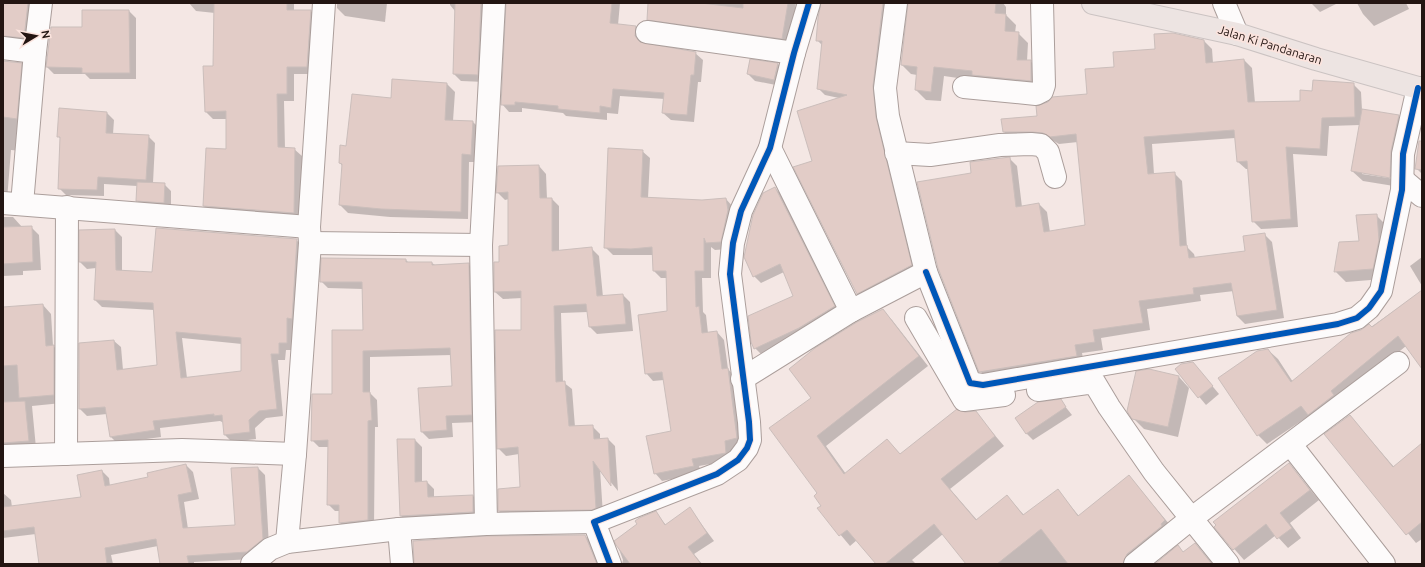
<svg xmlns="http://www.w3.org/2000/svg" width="1425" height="567" font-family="Ubuntu,sans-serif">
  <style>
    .shadow { fill: #0003; fill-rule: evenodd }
    .building { fill: #e2ccc7; stroke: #cbbebb; fill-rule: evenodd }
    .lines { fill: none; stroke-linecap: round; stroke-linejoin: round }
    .minor-casing { stroke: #ab9e9b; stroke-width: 24 }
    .major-casing { stroke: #cbc3c2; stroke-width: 24 }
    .minor { stroke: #fdfbfb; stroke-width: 22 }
    .major { stroke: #ede4e2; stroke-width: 22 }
    .cycleway-casing { stroke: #fbe3dd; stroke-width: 8 }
    .cycleway { stroke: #0057b8; stroke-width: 6 }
    .labels { text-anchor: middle; stroke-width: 3.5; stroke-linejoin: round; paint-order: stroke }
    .street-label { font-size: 12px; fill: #231512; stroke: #fbe3dd }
  </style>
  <rect width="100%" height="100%" fill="#f4e7e4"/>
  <g class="shadow">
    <path d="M3,3H40L32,46L3,47Z"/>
    <path d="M189,3H294V11H311L318,19L314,74H294V101H284L285,149H294L302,156L301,220L212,213L204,206L227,150V119H213L206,112L214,67L215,13L196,11Z"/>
    <path d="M337,3H387L385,22L345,16L337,8Z"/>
    <path d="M450,3H491L485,82L461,81L454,74L455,11L450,5Z"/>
    <path d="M507,3H620L618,25L636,27L643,35V44L695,53L703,60L701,82H698L694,122L671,120L663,113L665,99L620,96L618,114L607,113V120L566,116L563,113L522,108V112H509L502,104Z"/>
    <path d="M649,3H796L790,46L655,27L648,19Z"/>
    <path d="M821,3H893L879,94L918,273L864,300L857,293L813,162L839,98L825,95L818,88L822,45L817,40Z"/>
    <path d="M909,3H1003L1006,7V15L1016,25L1015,33H1018L1028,43L1027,61H1030L1040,70L1041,90L944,76L941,101L926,100L916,90L917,75L911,74L902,65Z"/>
    <path d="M1311,3H1338L1320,12Z"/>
    <path d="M1357,3H1406L1409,9L1374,26L1363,14Z"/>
    <path d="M83,11H129L136,18V79H90L85,74H54L47,67L83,28Z"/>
    <path d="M1204,41L1212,49L1213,63L1244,60L1252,68L1255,103L1301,102L1313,92L1353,84L1361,92L1362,110L1398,116L1409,126L1400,187L1363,181L1352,171L1360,125L1329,126L1327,156L1293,154L1298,227L1261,229L1253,221L1248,169H1246L1238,162L1235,138L1152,144L1154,174L1174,173L1182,181L1187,247L1194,254L1195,258L1246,252L1264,234L1272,242L1284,318L1245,324L1237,316L1234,291L1200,295L1201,301L1147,309L1150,330L1101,338L1103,350L1082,353L1084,364L988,379L980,371L972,174L1009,158L1017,166L1022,207L1039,204L1047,212L1050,232L1086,225L1078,142L1059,144L1052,140H1012L1004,132L1088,94L1115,68L1156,50ZM1362,172L1395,178V179L1362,174Z"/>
    <path d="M750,60L778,64L785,71L781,86L755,81L748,74Z"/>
    <path d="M3,61L21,64L29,72L22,151L11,150L7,200L3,202Z"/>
    <path d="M393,80L447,84L455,92L453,121L473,122L481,130L479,162H469L468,219L390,217L348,213L340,205L343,167L340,163L347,147L392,99Z"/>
    <path d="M107,113L114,120L113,134L148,136L155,143L153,183L164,184L171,191V210L144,208L137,200V186L104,184V196L66,195L59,188L61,139L58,136Z"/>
    <path d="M1422,142V174L1416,168Z"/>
    <path d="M642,151L650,158L648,198L702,201L726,199L733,207L728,249L715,250L711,247V278H702L703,312L706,315L708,333L717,332L724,340L728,369L735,377L744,446L732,448L733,460L699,466L701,473L662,481L655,473L672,432L664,380L653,381L646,373L668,312V278H661L654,271L653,255H613L605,247Z"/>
    <path d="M539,166L546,174L547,199H552L559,206V251L591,248L599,256L603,297L623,295L630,302L633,331L597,334L590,327L588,312L561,313L563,382L572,389L575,427L592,426L600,434V440L608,439L615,446L618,491L600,469L603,515L507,518L499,511L521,488L519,454L506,456L498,448L522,331V298L503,299L495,292L500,263L509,246V199L505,200L497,192Z"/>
    <path d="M775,188L782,195L841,314L762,355L755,348L752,342L794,296L784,272L761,283L754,276L745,257L754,216Z"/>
    <path d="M1376,215L1386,225L1383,279L1346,282L1336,272L1360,242Z"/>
    <path d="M3,217H13L22,227H31L39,235L41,270L23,271V275L3,276Z"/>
    <path d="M115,230L122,237V272L153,273L296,240L303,246L293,350H286L285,360H278L283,416L266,418L255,428L256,439L232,442L225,435L224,423L220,421L160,428L161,437L117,443L111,437L107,414L87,416L80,409V344L114,341L121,347L123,370L158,366L154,310L102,307L95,300L96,268L87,269L80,262V231ZM182,338L242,344V372L187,378Z"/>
    <path d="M1422,257V286L1410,266Z"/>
    <path d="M406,260L409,263H432L435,265L468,264L475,271L478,422L452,423L453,437L429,439L422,432L419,389L453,387L452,355L370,357V393L377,400L378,427H375L374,527L347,530L340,523V511H335L328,504L329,447H319L312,440L364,331L363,289L328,288L321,281Z"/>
    <path d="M1422,291V367L1406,346L1339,401L1318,423L1310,415L1267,444L1258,435L1268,350L1278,359L1293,382Z"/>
    <path d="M43,305L51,314L53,346L62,354V403L32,406L36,448L3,449V308Z"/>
    <path d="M882,310L892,320L928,366L826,446L846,474L887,440L901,455L965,413L975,412L1004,446L950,489L977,520L1007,496L1024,515L1058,491L1079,516L1129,476L1175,531L1137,564H968L943,534L912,560L916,564H878L857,540L850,546L819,509L822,506L818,494L813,398Z"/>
    <path d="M1193,363L1219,394L1206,405L1176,369Z"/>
    <path d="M1149,370L1179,377L1189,388L1178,437L1144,429L1133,418Z"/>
    <path d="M1060,400L1072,415L1033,440L1026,433Z"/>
    <path d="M1350,416L1394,467L1422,444V539L1416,543L1326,434Z"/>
    <path d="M398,440H415L422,447V482H427L434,489V498L473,496L480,503V519L408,523L401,516Z"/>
    <path d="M1289,464L1319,500L1290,523L1301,538L1288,548L1276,535L1244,560L1215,527Z"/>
    <path d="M186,465L193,472L199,499L184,502L188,529L236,526L258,468L265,475L269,546L254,559L194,562V564H161L158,546L111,555L113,564H40L36,534L3,538V493L11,500L12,507L82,498L102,471L109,478L110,486L149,478Z"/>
    <path d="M690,509L714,541L694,554L702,564H622L623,560L616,541L655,512L666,525Z"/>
    <path d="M585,536L593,543L601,564H415Z"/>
    <path d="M1195,544L1213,564H1155L1184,553Z"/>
  </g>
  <g class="building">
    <path d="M3,3H28L24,38L3,36Z"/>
    <path d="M214,3H287V10H311L307,67H287V94H277L278,147L295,148L294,213L203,206L206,148L226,149V111L205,112L203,66H213Z"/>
    <path d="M455,3H481L478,75L453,74Z"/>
    <path d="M506,3H612L610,23L636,26L635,36L640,42L696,52L694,75H691L687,115L662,113L664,93L613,89L611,108L600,106V113L558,109V106L515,102V105H501Z"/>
    <path d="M648,3H701L743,8V3H788L782,39L647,20Z"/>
    <path d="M821,3H883L873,86L876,117L912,265L857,294L793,167L812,161L797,111L847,95L817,89L822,41H816L818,18Z"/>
    <path d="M908,3H996L995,13L1006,14L1005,31L1019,32L1017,60H1031V81L972,75V71L934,67L931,92L915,90L917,67L901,65Z"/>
    <path d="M82,10H129L130,73H82V68L46,67L51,27H82Z"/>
    <path d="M1173,33L1204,40L1206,63L1244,59L1248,102L1300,101V90L1312,91L1313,80L1354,83L1355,117L1322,118L1320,149L1286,147L1291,219L1252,222L1247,161L1237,162L1234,130L1144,137L1148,174L1175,172L1180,246L1187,245L1189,258L1245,251L1243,236L1265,233L1277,310L1237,316L1231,283L1193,288L1194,294L1139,301L1143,323L1093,330L1095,342L1075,345L1077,356L979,372L938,268L917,182L971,173L970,162L1010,157L1016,207L1039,203L1044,232L1085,225L1076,134L1050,137L1043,133L1032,132H1003L1001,119L1037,116L1036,106L1048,102L1052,97L1087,94L1085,69L1114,67L1113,52L1155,49L1154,34Z"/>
    <path d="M750,59L778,63L774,80L747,74Z"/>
    <path d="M3,61L22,63L17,119L3,117Z"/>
    <path d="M392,79L447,83L445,120L473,121L471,155L462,154L461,212L381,209L339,205L342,164L339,163L340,145L346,146L352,94L391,98Z"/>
    <path d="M59,108L107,112L106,133L149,135L146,180L98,177L97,190L58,189L60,137H57Z"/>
    <path d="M1362,109L1399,115L1391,151L1390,178L1351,171Z"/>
    <path d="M1419,141H1422V170L1415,169Z"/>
    <path d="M608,148L643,150L641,197L702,200L726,198L728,210L721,242L706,243L704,238V271H695L696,307L699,306L702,333L717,331L722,369L728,368L737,438L725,441L726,453L692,459L694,466L654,474L646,436L671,431L662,372L645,374L638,315L667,311L666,271H653L652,247L631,249L604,248Z"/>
    <path d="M539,165L540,198H552V251L592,247L597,296L623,294L626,324L589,327L586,304L554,306L556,382L565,381L569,426L593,425L594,439L608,438L611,486L593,461L596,508L592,510L498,511V489L520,487L518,447L497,449L495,330H521V291L494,292V262H499V246L508,245V192L496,193L498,166Z"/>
    <path d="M137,182L165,183L164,203L136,201Z"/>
    <path d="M775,187L835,306L799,328L754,349L751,342L748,316L793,296L780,264L753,277L744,257L753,215L763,193Z"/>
    <path d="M1377,214L1379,240L1373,269L1334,272L1339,242L1359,241L1356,215Z"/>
    <path d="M32,226L33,262L3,264V227Z"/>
    <path d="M156,228L297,239L292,319L287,318V343H279V354H271L277,409L259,411L249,420L250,432L224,435L222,415L214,416V414L153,421L155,430L110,437L105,407L79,409V343L114,340L117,370L157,365L153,303L94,300L96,262H79V230L115,229L116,270L152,272ZM176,332L241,338V371L181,378Z"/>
    <path d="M321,258L406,259V262H432V265L469,263L472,415L446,416L447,430L421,432L418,388L452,386L450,348L363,351V392H370L372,420L368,421V520L339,523V505H327L328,440L311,441L312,394H332V330H363L362,282H320Z"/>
    <path d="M1422,290V369L1398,336L1331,391L1334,395L1308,415L1301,406L1257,436L1218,378L1257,351L1268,349L1291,382L1351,333L1361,330L1369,324L1372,327Z"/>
    <path d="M43,304L46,346L54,345V395L19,398L17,365L3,366V307Z"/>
    <path d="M883,309L919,356L817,436L844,474L887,439L900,454L957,409L965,412L976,411L995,436L941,479L976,520L1007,495L1023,515L1058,489L1078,516L1129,475L1165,520L1161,524L1162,526L1127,554L1123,564H1068L1041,529L997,564H966L934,524L885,564H876L847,530L839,536L817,508L821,506L814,496L817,493L769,428L811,398L789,369L815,348L857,322Z"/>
    <path d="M1193,362L1213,386L1198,398L1175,369L1181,364Z"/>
    <path d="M1149,369L1179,376L1168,427L1132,419L1127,411L1136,371Z"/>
    <path d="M1061,399L1066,407L1026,434L1015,418L1038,402Z"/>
    <path d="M25,401L29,441L3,443V402Z"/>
    <path d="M1350,415L1393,467L1422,443V522L1406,535L1324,434Z"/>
    <path d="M397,439H415V482L427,481L428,497L473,495V512L400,516Z"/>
    <path d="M1289,463L1310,490L1280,513L1292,528L1277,539L1266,524L1233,550L1214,527L1216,525L1213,522Z"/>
    <path d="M186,464L192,492L178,495L183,528L235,525L231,468L258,467L263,539L247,552L187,556L189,564H160L156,539L105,548L107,564H39L34,527L3,531V507L81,497L77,475L102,470L105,486L148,477L147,473Z"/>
    <path d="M690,507L707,533L688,547L701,564H630L616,545L614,541L637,524L635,521L639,518L656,511L665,525Z"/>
    <path d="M585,535L597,564H414L413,541L486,536Z"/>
    <path d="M1195,543L1212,564H1155L1178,545L1183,552Z"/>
  </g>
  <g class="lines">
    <g class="minor-casing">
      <g id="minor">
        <path d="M1224,3L1237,34"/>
        <path d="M647,32L794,53"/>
        <path d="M3,48L35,52"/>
        <path d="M964,87L1036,94L1042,91L1044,85L1042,3"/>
        <path d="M770,148L851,311"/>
        <path d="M896,153L930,155L1000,145L1031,144L1041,145L1048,152L1055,177"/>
        <path d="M1403,180L1422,196"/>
        <path d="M3,203L309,227"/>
        <path d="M22,204L35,52L41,3"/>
        <path d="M310,243L481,245"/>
        <path d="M926,272L970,383L983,385L1338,324L1357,318L1369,308L1381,291L1402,190L1403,154L1418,88"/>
        <path d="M916,318L964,400L1004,395"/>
        <path d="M742,379L851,311L926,272L888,116L885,88L896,3"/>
        <path d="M1038,390L1094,382L1109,407L1154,472L1228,564"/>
        <path d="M1291,445L1384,564"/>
        <path d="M66,454L67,207"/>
        <path d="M3,456L182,450L295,454"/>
        <path d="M486,524L481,245L494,3"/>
        <path d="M399,529L402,564"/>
        <path d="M287,542L295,454L310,243L309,227L324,3"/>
        <path d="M252,564L270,549L287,542L399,529L486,524L594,522"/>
        <path d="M610,564L594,522L717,474L738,460L747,448L750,440L749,422L730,274L733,243L741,211L770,148L794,53L809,3"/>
        <path d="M1135,564L1192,518L1398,363"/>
      </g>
    </g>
    <g class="major-casing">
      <path id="major" d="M1093,3L1237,34L1316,59L1422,89"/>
    </g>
    <use href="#minor" class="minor"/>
    <use href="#major" class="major"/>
    <g class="cycleway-casing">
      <g id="cycleway">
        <path d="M926,272L970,383L983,385L1338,324L1357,318L1369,308L1381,291L1402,190L1403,154L1418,88"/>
        <path d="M610,564L594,522L717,474L738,460L747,448L750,440L749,422L730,274L733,243L741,211L770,148L794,53L809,3"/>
      </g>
    </g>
    <use href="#cycleway" class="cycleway"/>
  </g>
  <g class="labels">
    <g class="street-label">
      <text transform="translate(1270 45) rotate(17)" y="4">Jalan Ki Pandanaran</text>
    </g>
  </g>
  <rect width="1425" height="567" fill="none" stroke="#231512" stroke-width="8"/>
  <g transform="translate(36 36) rotate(80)" stroke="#fbe3dd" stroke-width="3" paint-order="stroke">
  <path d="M0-3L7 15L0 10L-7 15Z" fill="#231512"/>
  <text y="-6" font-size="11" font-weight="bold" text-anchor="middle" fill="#231512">N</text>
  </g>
</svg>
